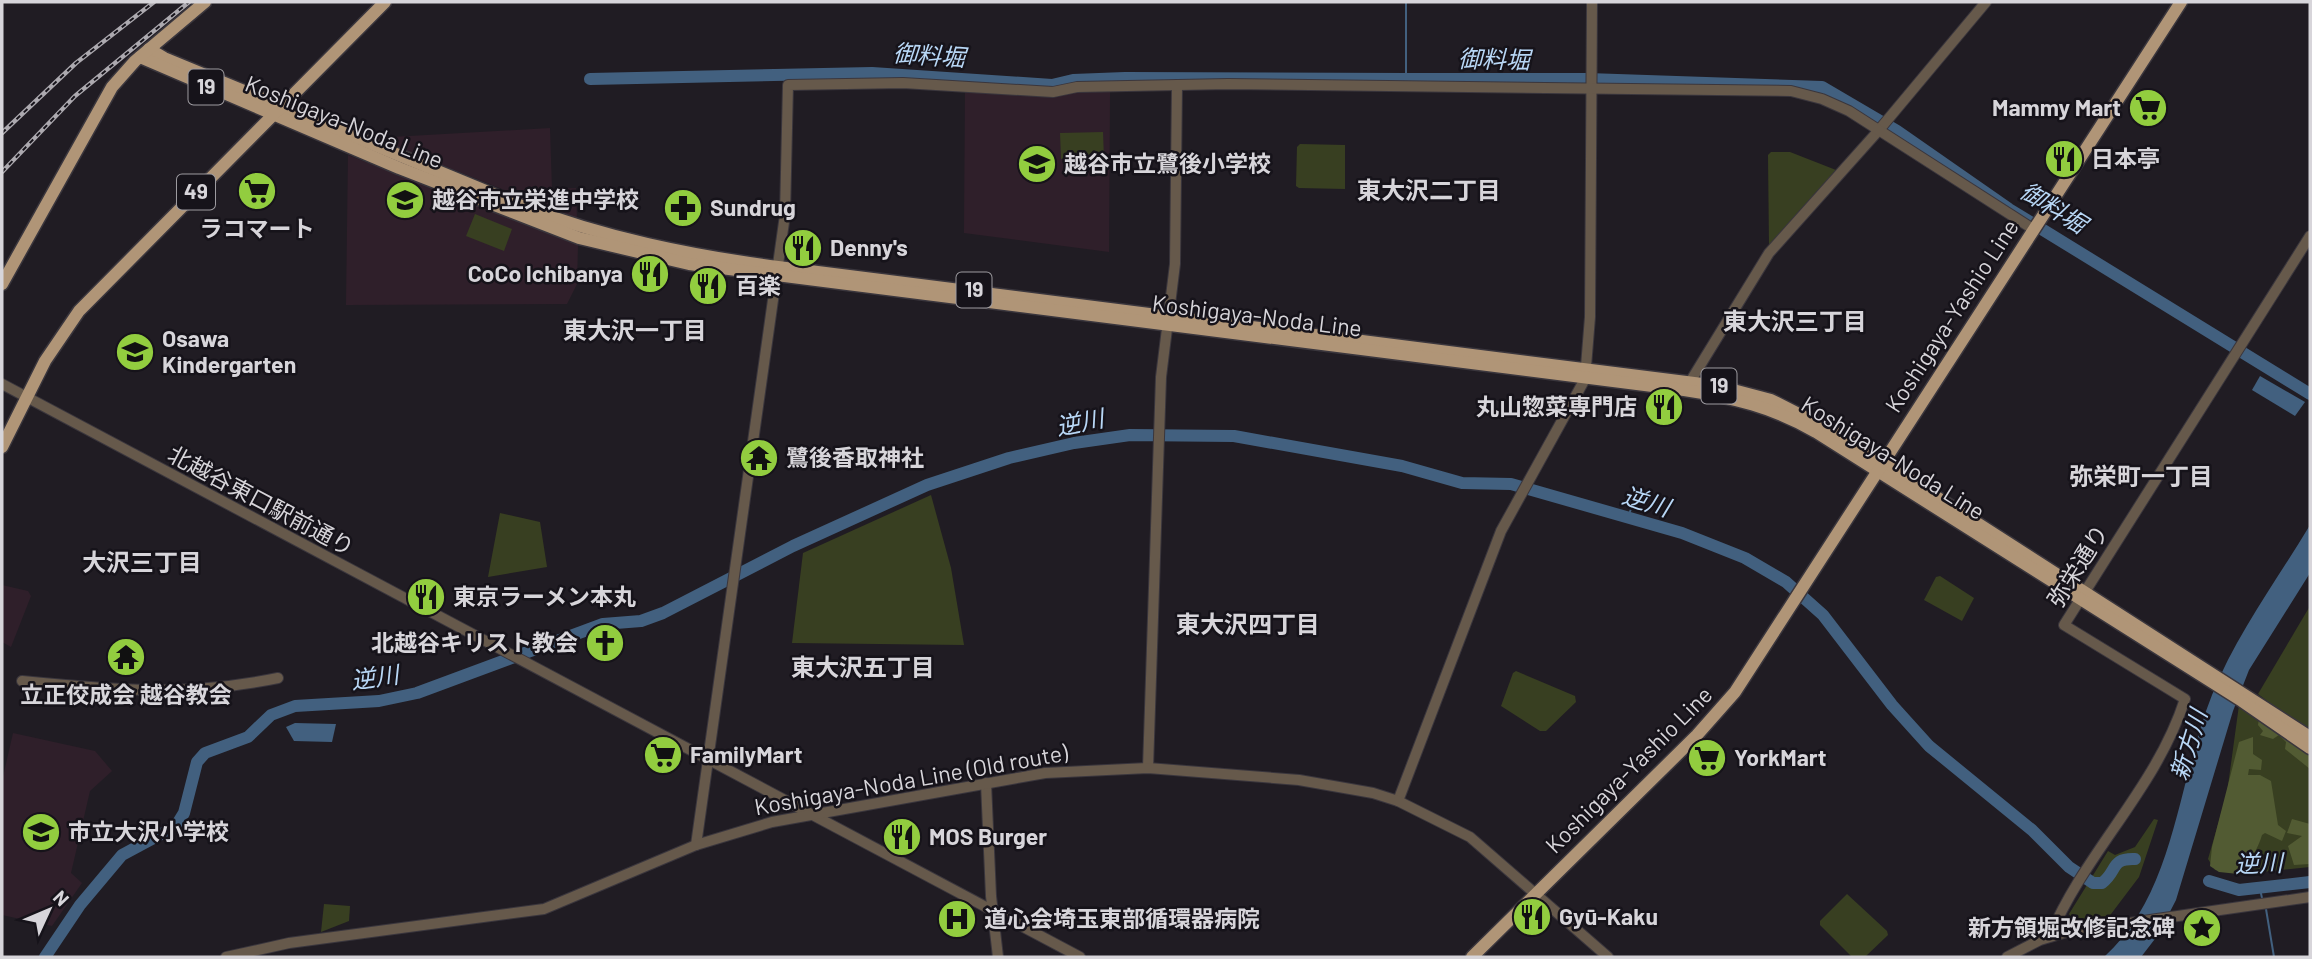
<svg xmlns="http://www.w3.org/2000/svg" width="2312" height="959" font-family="Barlow,'Noto Sans JP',sans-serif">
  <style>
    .education { fill: #2f1f2a }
    .green { fill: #383f21 }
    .forest { fill: #525b33 }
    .water { fill: #42607f }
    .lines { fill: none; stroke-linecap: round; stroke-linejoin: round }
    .stream { stroke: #42607f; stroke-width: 2 }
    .river { stroke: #42607f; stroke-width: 12 }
    .minor-casing { stroke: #3a363d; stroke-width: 12 }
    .major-casing { stroke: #3a363d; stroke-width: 15 }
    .minor { stroke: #66594b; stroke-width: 10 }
    .major { stroke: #b09577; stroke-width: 12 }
    .rail-casing { stroke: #aca9af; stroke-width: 4.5 }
    .rail { stroke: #16131a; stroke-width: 2; stroke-dasharray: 5; stroke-linecap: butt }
    .labels { text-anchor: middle; stroke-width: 5; stroke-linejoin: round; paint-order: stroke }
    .shield { fill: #16131a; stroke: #9d9ba0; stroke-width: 2 }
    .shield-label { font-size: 21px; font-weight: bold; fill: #d7d5da }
    .poi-label { font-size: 23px; font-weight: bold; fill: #d7d5da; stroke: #16131a; text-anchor: start }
    .street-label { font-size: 23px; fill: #d7d5da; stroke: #16131a }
    .water-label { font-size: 24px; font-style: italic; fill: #b8d7f6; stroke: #16131a }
    .neighbourhood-label { font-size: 24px; font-weight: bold; fill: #d7d5da; stroke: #16131a }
  </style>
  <rect width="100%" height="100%" fill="#201c23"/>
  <g class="education">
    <path d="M965,90L1110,92L1109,252L964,233Z"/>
    <path d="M550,128L552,189L576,188L577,219L374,138Z"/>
    <path d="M348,155L578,245L577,284L567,304L346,305Z"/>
    <path d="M2,585L28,591L31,596L11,647L2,642Z"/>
    <path d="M13,733L95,751L112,771L90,791L71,873L82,883L52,926L2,915V781Z"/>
  </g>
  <g class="green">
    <path d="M1103,132L1104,158L1061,159L1060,133Z"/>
    <path d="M1300,144L1345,145V189L1299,188L1296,186L1297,147Z"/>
    <path d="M1771,152H1790L1836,170L1769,245L1768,155Z"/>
    <path d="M475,214L512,229L504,251L466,236Z"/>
    <path d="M931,495L951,568L964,645L792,643L803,553Z"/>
    <path d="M500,513L540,522L547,567L488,577Z"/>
    <path d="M1940,576L1974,598L1962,621L1924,600L1936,577Z"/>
    <path d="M2310,606V734L2258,694Z"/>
    <path d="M1516,671L1575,696L1576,702L1546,731H1540L1501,706L1513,673Z"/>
    <path d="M2239,705L2310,753V867L2242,874L2215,870L2208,859L2227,793Z"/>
    <path d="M2154,819L2158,820L2139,877L2108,918L2075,923L2069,914L2108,851L2115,855L2135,847Z"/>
    <path d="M1847,894L1887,931L1888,935L1865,957H1852L1820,925V921Z"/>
    <path d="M324,904L350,906L349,921L321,932Z"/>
  </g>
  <g class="forest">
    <path d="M2259,719L2310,756V769L2285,749L2286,742L2279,735L2273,739L2260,735L2263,731L2258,725Z"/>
    <path d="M2253,737V754L2262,760L2261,770L2249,769L2248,775H2260L2271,781L2278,825L2286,831L2282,841L2265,833L2262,835C2258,850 2247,862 2248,875L2219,872L2210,866L2212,847L2239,742Z"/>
    <path d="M2292,819L2310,824V864L2294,865L2288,846L2302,836L2287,833Z"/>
  </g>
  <g class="water">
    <path d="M2260,376L2305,402L2295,416L2252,390Z"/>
    <path d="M2310,525V573L2249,670L2233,711L2176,900L2158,935L2141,957H2104C2176,892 2177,782 2212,695C2236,635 2277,580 2310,525Z"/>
    <path d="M295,723L336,724L332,742L294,741L286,727Z"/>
  </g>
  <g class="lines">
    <g class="stream">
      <path d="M1406,79V2"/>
      <path d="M1628,517L1631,509"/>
      <path d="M2260,889L2262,898"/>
      <path d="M2266,909L2274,957"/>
    </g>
    <g class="river">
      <path d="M590,79L872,73L1052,85L1073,80L1125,78L1406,79H1588L1822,87L1897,131L2009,209L2310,394"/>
      <path d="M2209,881L2239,890L2310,882"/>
      <path d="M45,957L80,905L122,855L176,826L184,813L197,762L205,753L248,737L271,715L295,706L379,701L417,693L603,624L641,621L663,613L793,546L927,485L1009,458L1074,443L1130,435L1234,436L1402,466L1462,483L1511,484L1682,533L1745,558L1786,582L1823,615L1892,705L1929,746L2032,830L2069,867L2093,883H2102C2118,871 2110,858 2135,859"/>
    </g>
    <g class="minor-casing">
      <g id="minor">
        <path d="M1690,382L1769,253L1879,130L1986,2"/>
        <path d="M2,384L1080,957"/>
        <path d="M22,681C114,690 186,697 278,678"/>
        <path d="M1148,768L1161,377L1175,264L1177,85"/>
        <path d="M986,783L991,896L998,957"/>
        <path d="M1398,801L1501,531L1585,379L1590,317L1592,2"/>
        <path d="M696,845L785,215L788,85L903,83L1053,92L1077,87L1228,84L1791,91L1822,99L1849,111L2033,229"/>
        <path d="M2050,936C2085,852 2156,789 2185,699L2064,625L2310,236"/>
        <path d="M226,957L289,943L544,909L696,845L772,822L1045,773L1148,768L1299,780L1373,793L1398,801L1470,837L1608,957"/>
        <path d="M2007,957L2040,940L2067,932L2310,897"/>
      </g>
    </g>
    <g class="major-casing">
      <g id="major">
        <path d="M149,49L164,58L522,206C605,238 689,255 778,267L1718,386L1771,400L1840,435L2310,737"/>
        <path d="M140,57L399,168L579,238L689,264L1684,390C1732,397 1775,408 1816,432L2242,701L2310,748"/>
        <path d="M2,284L112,87L135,61L205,2"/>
        <path d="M2,447L45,361L79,311L385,2"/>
        <path d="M1472,957L1697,735L1735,692L2181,2"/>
      </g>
    </g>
    <use href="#minor" class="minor"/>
    <use href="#major" class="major"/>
    <g class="rail-casing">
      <g id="rail">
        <path d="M2,133L76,63L154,2"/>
        <path d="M2,172L75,96L189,2"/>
      </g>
    </g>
    <use href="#rail" class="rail"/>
  </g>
  <defs>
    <g id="supermarket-disc" transform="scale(2.0125)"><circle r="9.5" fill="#92cd3f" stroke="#16131a"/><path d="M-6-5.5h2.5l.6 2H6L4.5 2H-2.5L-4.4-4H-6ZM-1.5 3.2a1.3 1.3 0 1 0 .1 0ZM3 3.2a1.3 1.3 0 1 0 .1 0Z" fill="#111"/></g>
    <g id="restaurant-disc" transform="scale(2.0125)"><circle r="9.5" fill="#92cd3f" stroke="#16131a"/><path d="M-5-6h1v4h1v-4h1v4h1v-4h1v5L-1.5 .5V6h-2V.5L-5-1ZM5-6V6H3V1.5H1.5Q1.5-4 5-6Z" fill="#111"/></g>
    <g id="school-disc" transform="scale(2.0125)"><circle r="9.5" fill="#92cd3f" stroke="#16131a"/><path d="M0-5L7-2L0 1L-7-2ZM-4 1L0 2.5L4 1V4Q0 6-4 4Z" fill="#111"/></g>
    <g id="pharmacy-disc" transform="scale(2.0125)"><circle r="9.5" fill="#92cd3f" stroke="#16131a"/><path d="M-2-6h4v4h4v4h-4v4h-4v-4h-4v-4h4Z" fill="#111"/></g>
    <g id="temple-disc" transform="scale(2.0125)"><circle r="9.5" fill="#92cd3f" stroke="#16131a"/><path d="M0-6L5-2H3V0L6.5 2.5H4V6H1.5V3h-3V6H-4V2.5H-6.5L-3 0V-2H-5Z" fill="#111"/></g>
    <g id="church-disc" transform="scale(2.0125)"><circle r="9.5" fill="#92cd3f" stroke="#16131a"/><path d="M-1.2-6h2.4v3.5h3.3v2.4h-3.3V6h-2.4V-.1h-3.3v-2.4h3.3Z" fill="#111"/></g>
    <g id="hospital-disc" transform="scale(2.0125)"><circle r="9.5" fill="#92cd3f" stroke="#16131a"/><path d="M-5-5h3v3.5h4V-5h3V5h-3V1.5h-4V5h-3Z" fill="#111"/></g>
    <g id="sight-disc" transform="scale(2.0125)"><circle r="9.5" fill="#92cd3f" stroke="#16131a"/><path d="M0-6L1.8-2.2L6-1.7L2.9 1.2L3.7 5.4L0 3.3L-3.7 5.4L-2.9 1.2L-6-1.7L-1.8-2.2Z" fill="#111"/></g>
  </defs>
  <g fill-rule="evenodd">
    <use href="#supermarket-disc" x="2148" y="108"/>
    <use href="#restaurant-disc" x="2064" y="159"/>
    <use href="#school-disc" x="1037" y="164"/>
    <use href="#supermarket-disc" x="257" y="191"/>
    <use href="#school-disc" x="405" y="200"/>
    <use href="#pharmacy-disc" x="683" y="208"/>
    <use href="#restaurant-disc" x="803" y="248"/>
    <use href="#restaurant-disc" x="650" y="274"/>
    <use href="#restaurant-disc" x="708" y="286"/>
    <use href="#school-disc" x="135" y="352"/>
    <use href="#restaurant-disc" x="1664" y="407"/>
    <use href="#temple-disc" x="759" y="458"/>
    <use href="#restaurant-disc" x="426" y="597"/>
    <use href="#church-disc" x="605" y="643"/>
    <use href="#temple-disc" x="126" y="657"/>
    <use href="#supermarket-disc" x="663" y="755"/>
    <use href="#supermarket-disc" x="1707" y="758"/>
    <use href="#school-disc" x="41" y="832"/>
    <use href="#restaurant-disc" x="902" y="837"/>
    <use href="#restaurant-disc" x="1532" y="917"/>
    <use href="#hospital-disc" x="957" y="919"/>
    <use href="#sight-disc" x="2202" y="928"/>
  </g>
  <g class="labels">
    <g class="shield">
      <rect x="188.5" y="69.5" width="35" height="35" rx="5"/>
      <rect x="177" y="174.5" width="38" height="35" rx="5"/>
      <rect x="956.5" y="272.5" width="35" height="35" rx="5"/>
      <rect x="1701.5" y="368.5" width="35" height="35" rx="5"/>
    </g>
    <g class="shield-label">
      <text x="206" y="94">19</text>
      <text x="196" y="199">49</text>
      <text x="974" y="297">19</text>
      <text x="1719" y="393">19</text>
    </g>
    <g class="poi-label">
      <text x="2121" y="116" text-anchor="end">Mammy Mart</text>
      <text x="2091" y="167">日本亭</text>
      <text x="1064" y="172">越谷市立鷺後小学校</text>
      <text x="432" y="208">越谷市立栄進中学校</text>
      <text x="710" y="216">Sundrug</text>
      <text x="257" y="237" text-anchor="middle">ラコマート</text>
      <text x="830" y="256">Denny's</text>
      <text x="623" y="282" text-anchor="end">CoCo Ichibanya</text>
      <text x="735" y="294">百楽</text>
      <text x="162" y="347">Osawa<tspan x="162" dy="26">Kindergarten</tspan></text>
      <text x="1637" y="415" text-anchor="end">丸山惣菜専門店</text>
      <text x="786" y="466">鷺後香取神社</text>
      <text x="453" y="605">東京ラーメン本丸</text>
      <text x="578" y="651" text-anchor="end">北越谷キリスト教会</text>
      <text x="126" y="703" text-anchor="middle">立正佼成会 越谷教会</text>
      <text x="690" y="763">FamilyMart</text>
      <text x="1734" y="766">YorkMart</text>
      <text x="68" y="840">市立大沢小学校</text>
      <text x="929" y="845">MOS Burger</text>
      <text x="1559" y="925">Gyū-Kaku</text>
      <text x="984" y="927">道心会埼玉東部循環器病院</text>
      <text x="2175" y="936" text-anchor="end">新方領堀改修記念碑</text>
    </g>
    <g class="street-label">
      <text transform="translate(344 122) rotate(22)" y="8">Koshigaya-Noda Line</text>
      <text transform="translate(1257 316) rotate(7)" y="8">Koshigaya-Noda Line</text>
      <text transform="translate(1952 316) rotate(-57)" y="8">Koshigaya-Yashio Line</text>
      <text transform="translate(1893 458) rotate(32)" y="8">Koshigaya-Noda Line</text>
      <text transform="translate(261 501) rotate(28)" y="8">北越谷東口駅前通り</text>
      <text transform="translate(2078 566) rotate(-58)" y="8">弥栄通り</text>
      <text transform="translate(1629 770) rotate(-45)" y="8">Koshigaya-Yashio Line</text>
      <text transform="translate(911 780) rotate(-10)" y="8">Koshigaya-Noda Line (Old route)</text>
    </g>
    <g class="water-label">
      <text transform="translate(929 56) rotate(4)" y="8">御料堀</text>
      <text transform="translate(1494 60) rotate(1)" y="8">御料堀</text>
      <text transform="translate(2053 208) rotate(32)" y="8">御料堀</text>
      <text transform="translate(1080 423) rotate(-11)" y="8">逆川</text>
      <text transform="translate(1646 502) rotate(17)" y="8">逆川</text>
      <text transform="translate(375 678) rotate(-8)" y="8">逆川</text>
      <text transform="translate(2189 745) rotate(-73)" y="8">新方川</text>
      <text transform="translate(2259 864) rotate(-2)" y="8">逆川</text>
    </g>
    <g class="neighbourhood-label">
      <text x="1429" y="199">東大沢二丁目</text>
      <text x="1795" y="330">東大沢三丁目</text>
      <text x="635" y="339">東大沢一丁目</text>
      <text x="2141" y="485">弥栄町一丁目</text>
      <text x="142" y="571">大沢三丁目</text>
      <text x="1248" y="633">東大沢四丁目</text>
      <text x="863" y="676">東大沢五丁目</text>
    </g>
  </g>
  <rect width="2312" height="959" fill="none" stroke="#d7d5da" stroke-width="7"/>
  <g transform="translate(49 910) rotate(46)" stroke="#16131a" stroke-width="5" paint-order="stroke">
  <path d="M0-5L12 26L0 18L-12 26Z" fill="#d7d5da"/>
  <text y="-10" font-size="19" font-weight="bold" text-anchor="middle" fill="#d7d5da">N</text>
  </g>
</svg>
